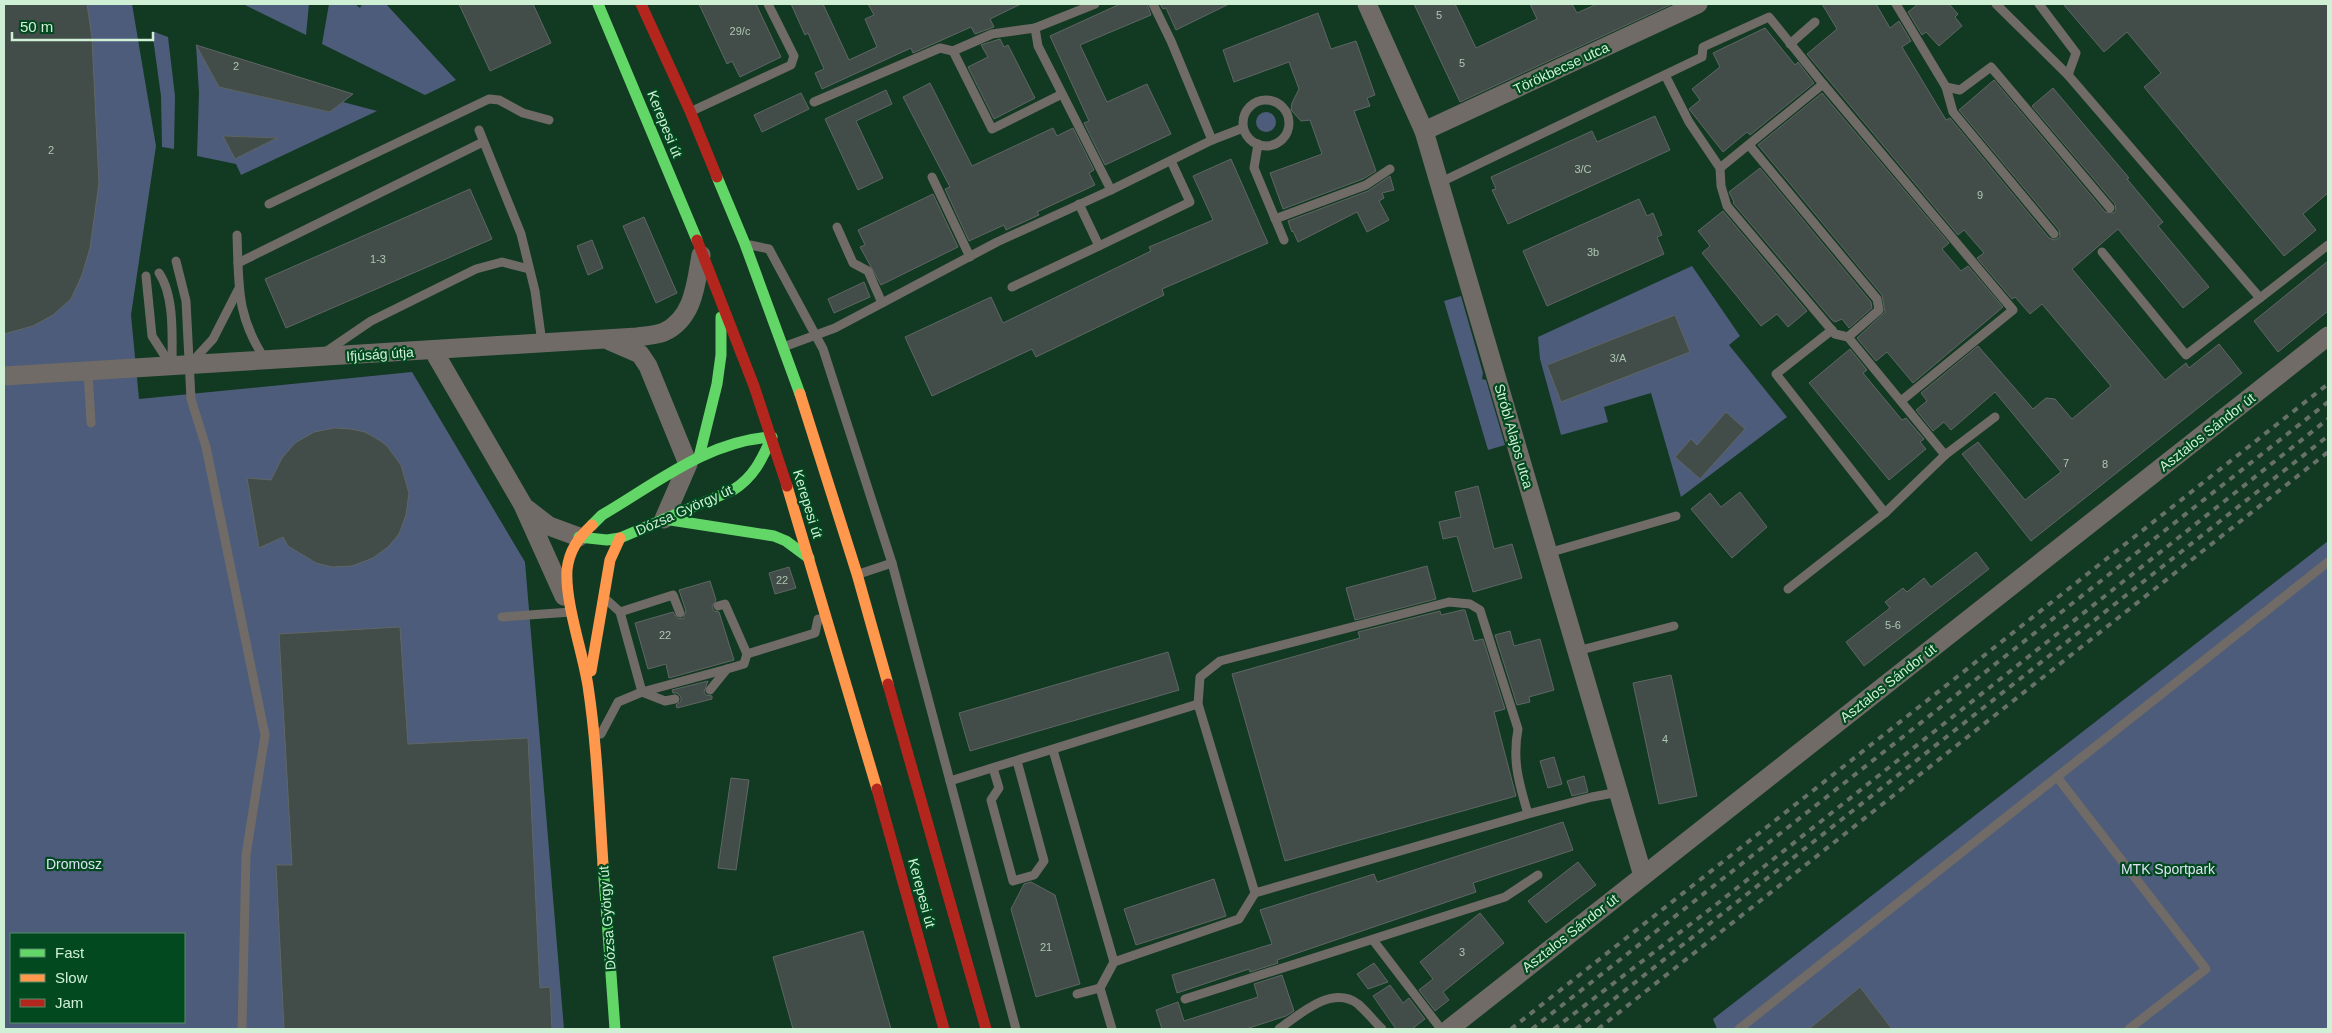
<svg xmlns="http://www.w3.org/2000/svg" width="2332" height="1033" font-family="Helvetica,sans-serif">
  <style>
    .green { fill: #4d5c7a; fill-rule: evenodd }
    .building { fill: #424c48; stroke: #5f6665 }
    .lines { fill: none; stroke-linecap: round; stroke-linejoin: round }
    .lane { stroke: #706b66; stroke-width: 9 }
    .street { stroke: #706b66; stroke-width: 19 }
    .fast { stroke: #63d668; stroke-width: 11 }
    .slow { stroke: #ff974d; stroke-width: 11 }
    .jam { stroke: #b3261e; stroke-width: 11 }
    .rail { stroke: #677168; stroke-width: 4; stroke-dasharray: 6 6; stroke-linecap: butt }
    .labels { text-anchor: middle; stroke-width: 4.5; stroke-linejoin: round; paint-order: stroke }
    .number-label { font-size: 11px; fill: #acc7b2 }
    .street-label { font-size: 14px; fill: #d0f0d6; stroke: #02491f }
    .park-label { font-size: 14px; fill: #dde3f5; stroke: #02491f }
  </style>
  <rect width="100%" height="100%" fill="#123922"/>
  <g class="green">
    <path d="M4,4H132L156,146L131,315L139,399L412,372L525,562L564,1029H4ZM11,934H184V1022H11Z"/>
    <path d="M243,4H309L306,35Z"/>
    <path d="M329,4H355L360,8L362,4H386L456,80L425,95L322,44Z"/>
    <path d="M152,31L168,37L175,96L174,149L162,147L161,96Z"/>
    <path d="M196,45L219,87L329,112L343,102L377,111L241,175L236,164L197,156L199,93ZM224,136L276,138L235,158Z"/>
    <circle cx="1266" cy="122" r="10"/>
    <path d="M1692,266L1740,336L1729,345L1787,417L1681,497L1651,393L1604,407L1608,422L1561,435L1540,359L1538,337Z"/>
    <path d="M1461,296L1483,373L1482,379L1486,380L1505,445L1488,450L1444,301Z"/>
    <path d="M2328,541V1029H1717L1713,1019Z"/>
  </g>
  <g class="building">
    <path d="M4,4H87L92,38L99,183L90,248L82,275L71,299L53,315L33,326L4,334Z"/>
    <path d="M459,4H533L551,43L490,71Z"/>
    <path d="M699,4H756L781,57L740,77L732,61L727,64Z"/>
    <path d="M791,4H823L849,60L877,47L865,19L874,15L868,4H1021L990,19L994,27L975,34L971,27L913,53L911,48L822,89L815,73L824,69L808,33L805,35Z"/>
    <path d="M1120,4H1147L1151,15L1080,45L1107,102L1147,84L1171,134L1105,165L1084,123L1089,121L1050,36Z"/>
    <path d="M1160,4H1229L1176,30L1166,8L1163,9Z"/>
    <path d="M1414,4H1455L1476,48L1537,19L1530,4H1572L1577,13L1597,4H1672L1460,102Z"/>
    <path d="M1822,4H1876L1890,28L1899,21L1911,41L1902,47L1946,120L1950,118L2049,238L2055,240L2060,237L2059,230L1959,110L1994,80L2105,212L2114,213L2116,210L2115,204L2032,106L2053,88L2129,178L2127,179L2163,222L2158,226L2209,287L2183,308L2118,229L2072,269L2165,380L2186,363L2189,368L2219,344L2242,373L2031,541L1962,454L1978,442L2025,500L2061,472L1995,392L1951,430L1944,422L1933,431L1916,410L1927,401L1921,393L1978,346L2033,409L2046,398L2055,399L2072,419L2111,386L2042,304L2030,314L2015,297L2012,299L1977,258L1984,253L1964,230L1958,235L1807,54L1837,29Z"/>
    <path d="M1918,4H1949L1958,14L1955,17L1962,26L1939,46L1926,32L1922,35L1908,12Z"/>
    <path d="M2063,4H2328V193L2303,214L2316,230L2284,256L2144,87L2161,73L2127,32L2104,52Z"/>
    <path d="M1318,13L1331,49L1356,41L1375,95L1367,98L1370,106L1354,111L1376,171L1363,179L1283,209L1270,173L1322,154L1310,120L1301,121L1291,110L1292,103L1299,89L1289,62L1234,82L1223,50Z"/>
    <path d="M1765,28L1795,65L1798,62L1814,83L1750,135L1747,132L1723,152L1689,109L1700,100L1692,89L1720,67L1713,53Z"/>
    <path d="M1000,39L1004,47L1008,45L1035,98L994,119L968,67L988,57L981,45Z"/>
    <path d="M196,45L353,94L330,112L219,87Z"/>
    <path d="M930,83L972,166L1053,128L1057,136L1073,128L1094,170L1089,173L1095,185L1037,212L1039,215L1006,230L1004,225L969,241L945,189L950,187L903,97Z"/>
    <path d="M886,90L892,104L856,121L883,178L858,190L825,119Z"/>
    <path d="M801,93L809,109L762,132L754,115Z"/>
    <path d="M1822,93L1949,243L1942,249L1961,271L1968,266L2003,307L1913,383L1887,352L1876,361L1857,338L1885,312L1882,295L1758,145Z"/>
    <path d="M1655,116L1670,150L1508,224L1492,190L1496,189L1491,177L1592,131L1597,142Z"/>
    <path d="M223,136L277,138L235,159Z"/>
    <path d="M1231,159L1268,243L1162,289L1164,295L1036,357L1032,349L932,396L905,337L991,297L1003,323L1151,251L1149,247L1213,220L1193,176Z"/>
    <path d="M1760,168L1871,302L1872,308L1849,328L1842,319L1835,322L1832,320L1733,203L1734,202L1729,192Z"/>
    <path d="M1390,176L1394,190L1382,193L1384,198L1379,201L1389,220L1367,232L1357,212L1298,242L1293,231L1292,232L1288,221L1368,191Z"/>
    <path d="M470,189L492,239L286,328L265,279Z"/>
    <path d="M933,194L958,247L881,285L860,247L865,245L858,230Z"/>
    <path d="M1639,199L1647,216L1653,213L1662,235L1657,237L1664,254L1547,306L1523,251Z"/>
    <path d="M1723,211L1807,311L1788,327L1777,314L1761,326L1702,253L1710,246L1698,231Z"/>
    <path d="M644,217L677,293L656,303L623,226Z"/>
    <path d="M592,240L603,268L588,275L577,246Z"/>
    <path d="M2328,261V311L2278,352L2254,321Z"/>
    <path d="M864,282L870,297L834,313L828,299Z"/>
    <path d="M1675,315L1690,352L1561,402L1547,365Z"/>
    <path d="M1850,349L1867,370L1863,373L1902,420L1906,418L1924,439L1920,442L1926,449L1889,480L1809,383Z"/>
    <path d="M1726,412L1745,429L1700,479L1675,457L1691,439L1697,445Z"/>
    <path d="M334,428L351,429L365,432L379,440L387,446L401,465L409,493L406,515L399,534L388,547L373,558L352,566L332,567L316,563L288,546L283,537L259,548L247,478L271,480L282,458L295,443L314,432Z"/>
    <path d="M1478,486L1494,549L1512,544L1522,578L1473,592L1457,536L1443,539L1439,522L1461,517L1455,492Z"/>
    <path d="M1740,492L1767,527L1732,558L1691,509L1710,493L1721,507Z"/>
    <path d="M1976,552L1989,569L1864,666L1846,642L1890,608L1885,602L1903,588L1907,592L1924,578L1931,587Z"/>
    <path d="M1427,566L1436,599L1355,620L1346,588Z"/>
    <path d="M789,567L796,588L775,594L769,573Z"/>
    <path d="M710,581L716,600L712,607L714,611L719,612L734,660L669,678L666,664L648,669L635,623L673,612L677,618L683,619L686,611L679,590Z"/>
    <path d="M1462,610H1465L1474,641L1483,639L1505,709L1494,712L1516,796L1285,861L1232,674L1360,638L1358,632L1440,611L1441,615Z"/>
    <path d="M400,627L408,744L528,738L540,988L550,987L552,1029H284L276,865H292L279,634Z"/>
    <path d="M1510,631L1514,646L1540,639L1554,690L1529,697L1530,702L1517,705L1495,635Z"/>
    <path d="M1168,652L1179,690L970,751L959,713Z"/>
    <path d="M1671,675L1697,796L1659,804L1633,683Z"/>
    <path d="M708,681L704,692L706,695L712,696V699L677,708L676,705L681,701V697L677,693H673L672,690Z"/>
    <path d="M1554,757L1562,784L1548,788L1540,761Z"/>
    <path d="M1584,776L1588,792L1572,796L1567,781Z"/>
    <path d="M731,778L749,780L736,870L718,868Z"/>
    <path d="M1563,822L1573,850L1473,883L1476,892L1277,960L1278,963L1250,972L1249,969L1177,993L1172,975L1272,944L1260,910L1374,874L1377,882Z"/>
    <path d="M1578,862L1596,885L1546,923L1528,901Z"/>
    <path d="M1214,879L1226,916L1136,945L1124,909Z"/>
    <path d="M1031,882L1055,895L1080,984L1036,997L1011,909L1024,884Z"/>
    <path d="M1480,913L1504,943L1443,992L1449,1000L1435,1011L1419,990L1433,979L1420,962Z"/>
    <path d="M863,931L891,1029H793L773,957Z"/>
    <path d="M1374,963L1388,982L1368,989L1357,974Z"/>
    <path d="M1282,975L1294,1011L1286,1016L1246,1029H1162L1156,1010L1178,1002L1184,1021L1258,997L1254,984Z"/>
    <path d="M1390,985L1403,1003L1409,998L1425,1019L1412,1029H1396L1373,996Z"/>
    <path d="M1860,987L1892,1029H1809Z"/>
  </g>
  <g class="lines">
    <g class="lane">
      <path d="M1153,4L1171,41L1212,140"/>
      <path d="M1896,4L1946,87L1960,90L1991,67L2110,208"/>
      <path d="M1996,4L2068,75L2260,298L2186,355L2102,252"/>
      <path d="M2039,4L2076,53L2068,75"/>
      <path d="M1035,28L1038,46L1111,190"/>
      <path d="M1790,44L1815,22"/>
      <path d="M953,51L992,129L1062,94"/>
      <path d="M1665,75L1689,122L1720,168L1721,186L1727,206L1835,334L1848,337L1945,455L1995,417"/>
      <path d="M1823,84L2013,310L1901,401"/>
      <path d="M1946,87L1953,112L2054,234"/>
      <circle cx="1266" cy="123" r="23"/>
      <path d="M814,102L940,48L953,51L992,34L1035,28L1095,4"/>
      <path d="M692,111L791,65L794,56L768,4"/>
      <path d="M479,130L521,234L535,291L542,343"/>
      <path d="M1258,144L1254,168L1284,240"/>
      <path d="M1749,145L1877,299L1879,310L1848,337"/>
      <path d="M932,177L970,257"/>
      <path d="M1439,183L1702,57L1703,47L1769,17L1823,84L1720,168"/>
      <path d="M269,204L489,99L499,100L523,113L549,120"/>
      <path d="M1275,219L1366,185L1390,169"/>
      <path d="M837,227L853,263L868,271L882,303"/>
      <path d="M237,235C239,287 236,316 266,361"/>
      <path d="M750,245L769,249L823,349L892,563L1016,1029"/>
      <path d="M1099,246L1190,202L1171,161"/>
      <path d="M176,261L186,301L191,399L206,447L265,735L246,855L242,1029"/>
      <path d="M238,263L483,142"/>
      <path d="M159,273C175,296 172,340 172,367"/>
      <path d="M146,276L152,336L172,367"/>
      <path d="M1012,287L1099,246L1079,204"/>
      <path d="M2260,298L2328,245"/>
      <path d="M1832,330L1776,374L1885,513"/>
      <path d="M786,346L835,328L997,242L1111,190L1212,140L1243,128"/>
      <path d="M324,353L371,321L476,269L502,262L529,269"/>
      <path d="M191,363L213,339L238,290"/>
      <path d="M88,372L91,423"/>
      <path d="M1548,553L1676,516"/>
      <path d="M859,574L892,563"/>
      <path d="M1788,589L1885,513L1945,455"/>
      <path d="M608,601L620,612L642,692L665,701L675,699"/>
      <path d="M620,612L673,595L680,613"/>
      <path d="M502,617L571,612"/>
      <path d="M1577,651L1674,626"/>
      <path d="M747,654L815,633L818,619"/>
      <path d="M710,690L727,669L744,664L747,654L725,604L718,606"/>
      <path d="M601,734L618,702L642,692L727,669"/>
      <path d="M1053,750L1114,962"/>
      <path d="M993,768L999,788L991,800L1013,881L1034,875L1044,861L1017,761"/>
      <path d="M2057,777L2206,969L2129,1029"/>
      <path d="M950,781L1198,704"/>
      <path d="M1528,814C1519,783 1512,761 1518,729L1480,610L1470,604L1449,602L1220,661L1200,677L1198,704L1255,893L1528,814L1592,797L1619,792"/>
      <path d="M1373,940L1441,1029"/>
      <path d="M1077,994L1100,988"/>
      <path d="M1185,999L1505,897L1538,875"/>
      <path d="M1112,1029L1100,988L1114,962L1239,919L1255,893"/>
      <path d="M1279,1029C1299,1015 1332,984 1358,1004C1366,1011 1374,1021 1382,1029"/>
      <path d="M1739,1029L2328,562"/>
    </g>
    <g class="street">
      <path d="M1367,4L1424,131L1643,876"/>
      <path d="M1424,131L1698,4"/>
      <path d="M610,341L640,354L648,366L688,464L664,519"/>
      <path d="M433,350L523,505L564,596"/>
      <path d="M4,376L637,337C645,336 657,335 664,332C694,318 696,283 701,255"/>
      <path d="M527,509L549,526L579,537"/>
      <path d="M1449,1029L2328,336"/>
    </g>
    <g class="fast">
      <path d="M598,4L697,240"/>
      <path d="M717,177L745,244L800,394"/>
      <path d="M699,457L717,384L721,355V317"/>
      <path d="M664,519L774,536L786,541L809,558"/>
      <path d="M579,537L607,540L620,538L733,490C754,477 762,459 772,437C709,440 655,484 602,515L592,525"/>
      <path d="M603,864L615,1029"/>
    </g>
    <g class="slow">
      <path d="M800,394L857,574L888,684"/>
      <path d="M787,486L877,789"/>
      <path d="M592,525C578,538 569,551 567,570C565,603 583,653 588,686C597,745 599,805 603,864"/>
      <path d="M591,671L610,560L620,538"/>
    </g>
    <g class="jam">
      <path d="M641,4L690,111L717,177"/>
      <path d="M697,240L754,386L787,486"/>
      <path d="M888,684L986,1029"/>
      <path d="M877,789L944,1029"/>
    </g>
    <g class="rail">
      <path d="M1511,1029L2328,384"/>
      <path d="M1532,1029L2328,402"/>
      <path d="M1554,1029L1718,903L2328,419"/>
      <path d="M1576,1029L2328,436"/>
      <path d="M1598,1029L2328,452"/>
    </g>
  </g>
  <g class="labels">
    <g class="number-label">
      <text x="1439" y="19">5</text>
      <text x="740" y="35">29/c</text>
      <text x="1462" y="67">5</text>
      <text x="236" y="70">2</text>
      <text x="51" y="154">2</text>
      <text x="1583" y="173">3/C</text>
      <text x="1980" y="199">9</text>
      <text x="1593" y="256">3b</text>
      <text x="378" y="263">1-3</text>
      <text x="1618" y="362">3/A</text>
      <text x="2066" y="467">7</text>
      <text x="2105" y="468">8</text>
      <text x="782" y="584">22</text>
      <text x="1893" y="629">5-6</text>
      <text x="665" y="639">22</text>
      <text x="1665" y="743">4</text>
      <text x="1046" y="951">21</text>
      <text x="1462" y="956">3</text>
    </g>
    <g class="street-label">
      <text transform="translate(1561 68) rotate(-25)" y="5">Törökbecse utca</text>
      <text transform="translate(665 124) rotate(68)" y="5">Kerepesi út</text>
      <text transform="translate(380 354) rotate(-4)" y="5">Ifjúság útja</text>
      <text transform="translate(2207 432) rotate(-38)" y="5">Asztalos Sándor út</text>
      <text transform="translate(1514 436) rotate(74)" y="5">Stróbl Alajos utca</text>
      <text transform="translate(808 504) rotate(73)" y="5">Kerepesi út</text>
      <text transform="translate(684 510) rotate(-24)" y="5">Dózsa György út</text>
      <text transform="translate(1888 683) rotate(-38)" y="5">Asztalos Sándor út</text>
      <text transform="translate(922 893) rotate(75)" y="5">Kerepesi út</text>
      <text transform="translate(607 918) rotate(-94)" y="5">Dózsa György út</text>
      <text transform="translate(1570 933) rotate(-38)" y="5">Asztalos Sándor út</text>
    </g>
    <g class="park-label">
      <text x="74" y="869">Dromosz</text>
      <text x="2168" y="874">MTK Sportpark</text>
    </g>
  </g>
  <rect width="2332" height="1033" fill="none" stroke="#d0f0d6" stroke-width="10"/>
  <rect x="10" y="933" width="175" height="90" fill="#02491f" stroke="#548c68"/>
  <rect x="20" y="949" width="25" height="8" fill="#63d668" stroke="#548c68"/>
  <text x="55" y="958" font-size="15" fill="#d0f0d6">Fast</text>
  <rect x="20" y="974" width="25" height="8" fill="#ff974d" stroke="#548c68"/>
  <text x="55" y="983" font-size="15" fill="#d0f0d6">Slow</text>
  <rect x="20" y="999" width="25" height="8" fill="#b3261e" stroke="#548c68"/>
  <text x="55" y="1008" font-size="15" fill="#d0f0d6">Jam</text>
  <path d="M12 32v8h141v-8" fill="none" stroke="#d0f0d6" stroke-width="2.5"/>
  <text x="20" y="32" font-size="15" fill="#d0f0d6" stroke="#02491f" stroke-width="4" paint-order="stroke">50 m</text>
</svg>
